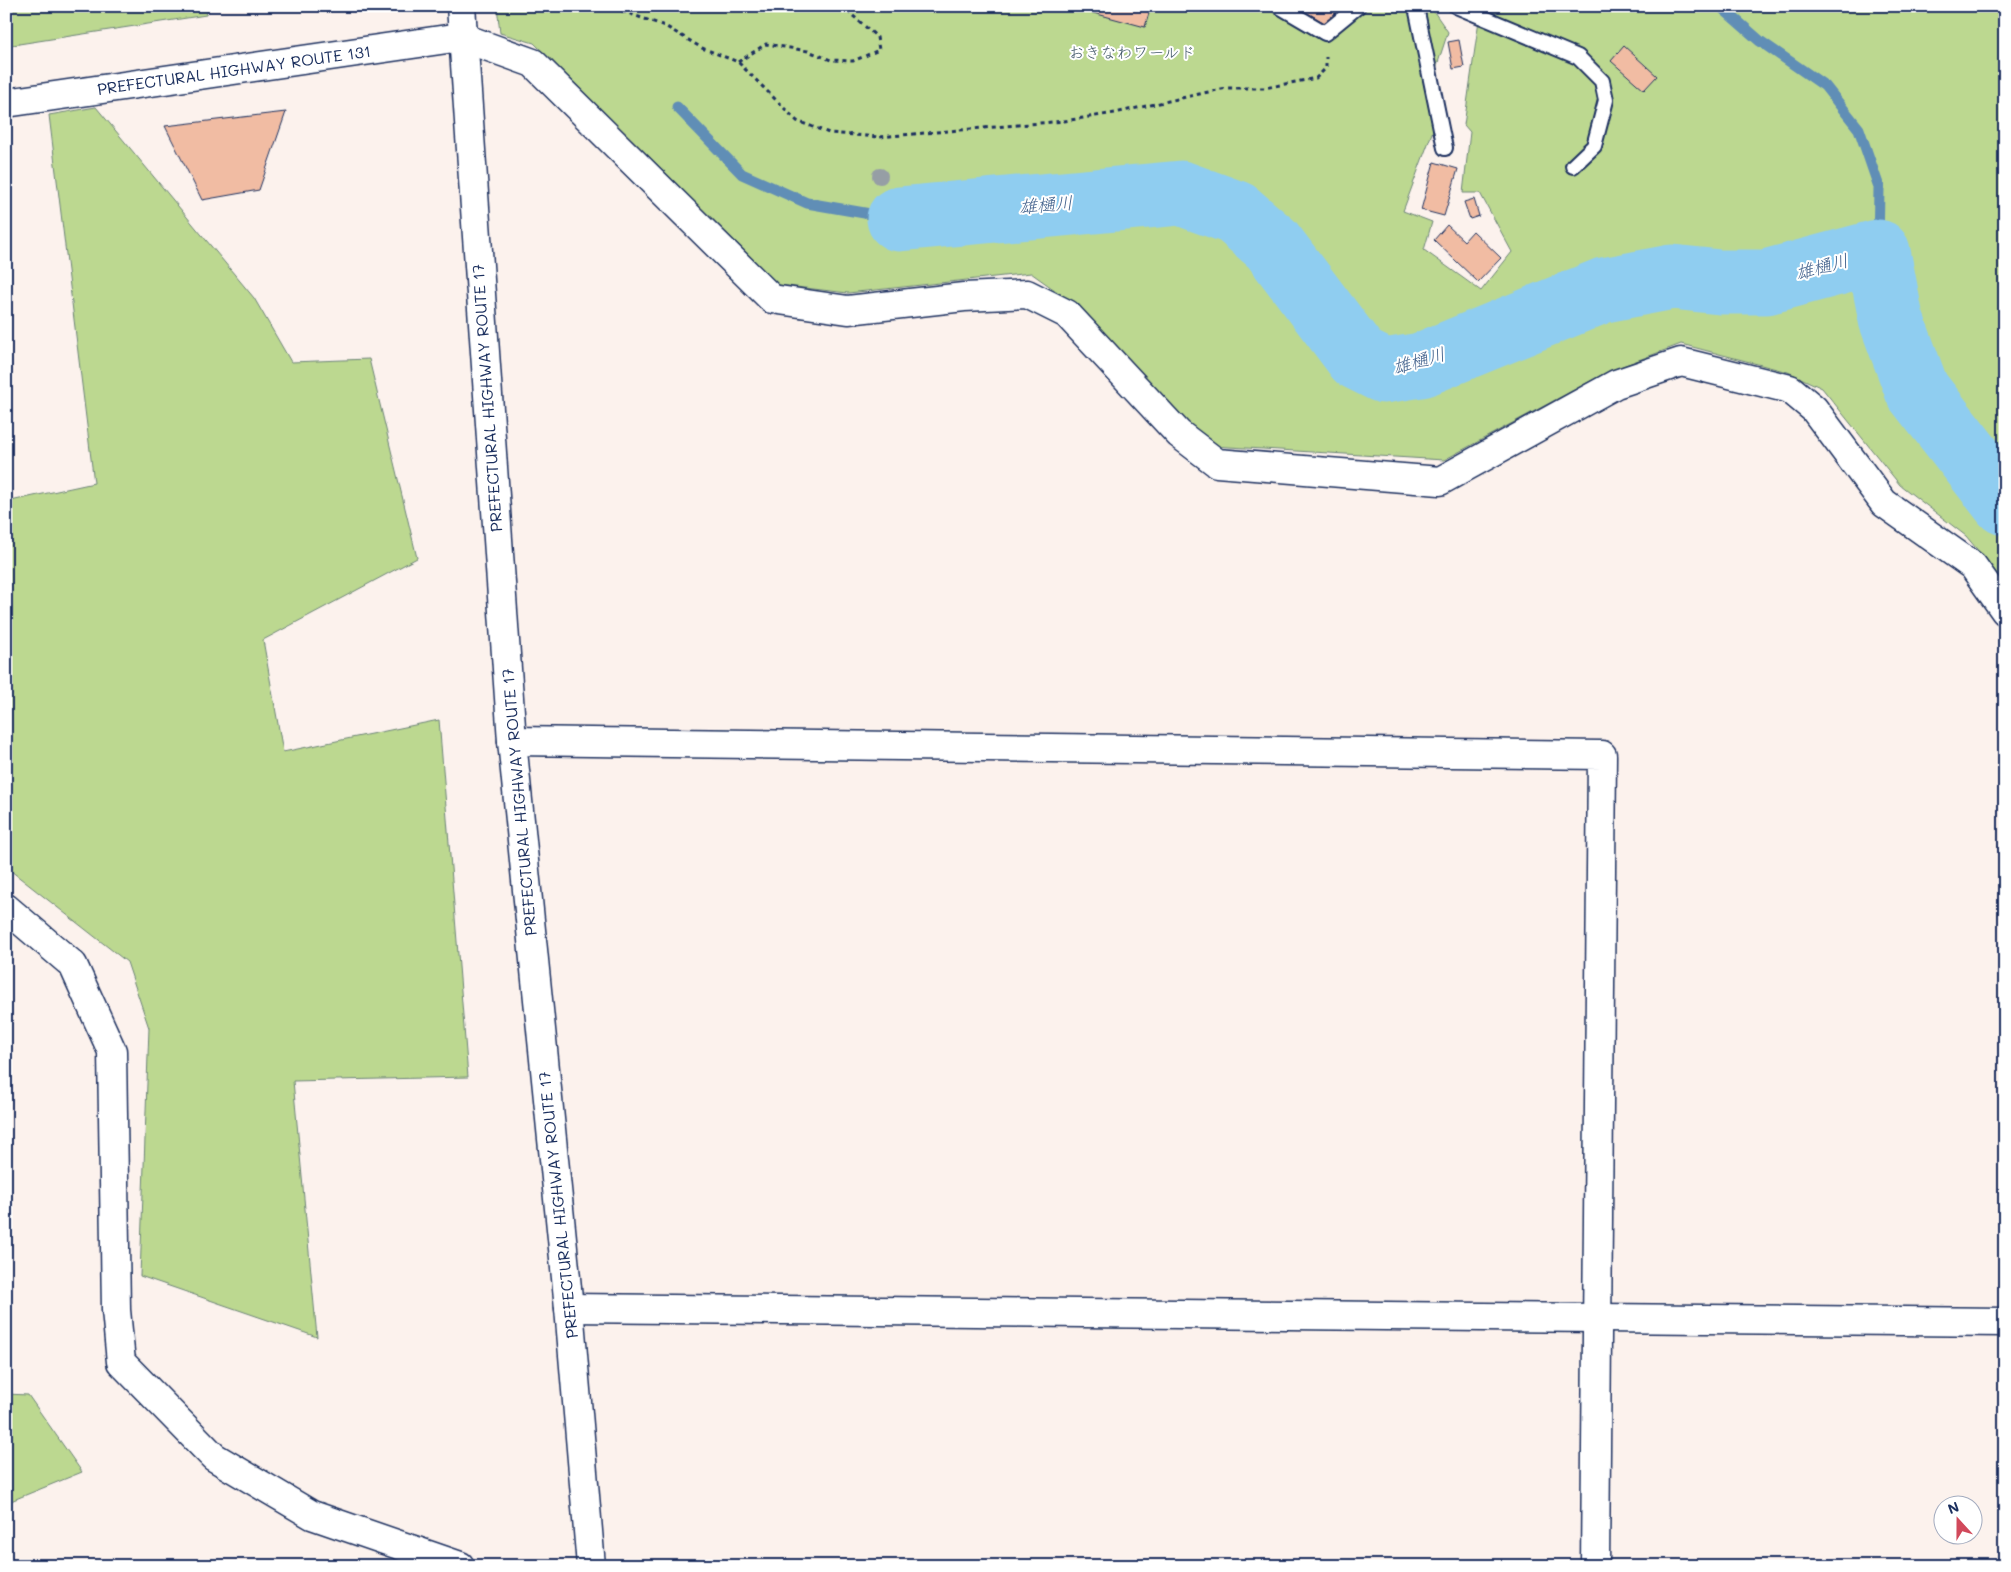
<svg xmlns="http://www.w3.org/2000/svg" width="2011" height="1572" font-family="Mali,'Klee One',sans-serif">
  <style>
    .green { fill: #bcd890; stroke: #6c8477 }
    .lines { fill: none; stroke-linecap: round; stroke-linejoin: round }
    .stream { stroke: #618eb6; stroke-width: 11 }
    .river { stroke: #8fcdf0; stroke-width: 65 }
    .building { fill: #f1bca3; stroke: #1b2f5e }
    .service-casing { stroke: #1b2f5e; stroke-width: 18 }
    .minor-casing { stroke: #1b2f5e; stroke-width: 31 }
    .secondary-casing { stroke: #1b2f5e; stroke-width: 31 }
    .path { stroke: #1b2f5e; stroke-width: 3; stroke-dasharray: 4 4; stroke-linecap: butt }
    .service { stroke: #fff; stroke-width: 14 }
    .minor { stroke: #fff; stroke-width: 28 }
    .secondary { stroke: #fff; stroke-width: 28 }
    .tree { fill: #969ea5 }
    .labels { text-anchor: middle; stroke-width: 4; stroke-linejoin: round; paint-order: stroke }
    .park-label { font-size: 16px; fill: #43596a; stroke: #fff }
    .street-label { font-size: 16px; fill: #1b2f5e; stroke: #fff }
    .water-label { font-size: 18px; font-style: italic; fill: #3e5e8a; stroke: #fff }
  </style>
  <rect width="100%" height="100%" fill="#fcf2ed"/>
  <filter id="ink" filterUnits="userSpaceOnUse"><feTurbulence type="fractalNoise" baseFrequency=".02" numOctaves="2"/><feDisplacementMap in="SourceGraphic" scale="10" xChannelSelector="R" yChannelSelector="G"/><feConvolveMatrix kernelMatrix="1 2 1 2 8 2 1 2 1" color-interpolation-filters="sRGB"/></filter>
  <g filter="url(#ink)">
    <g class="green">
      <path d="M6,6H209L206,15L6,46Z"/>
      <path d="M497,6H1430L1448,32L1432,81L1442,106L1403,211L1432,222L1424,250L1481,291L1512,252L1480,193H1463L1470,132L1464,125L1481,6H2005V583L1966,536L1900,485L1822,388L1788,372L1681,344L1607,372L1444,460L1213,446L1176,411L1080,308L1031,273L848,293L779,285L534,43L500,33Z"/>
      <path d="M96,107L254,298L291,362L369,359L417,558L263,640L283,752L439,720L468,1077L293,1081L317,1337L140,1276L149,1028L127,962L6,867V502L94,483L49,115Z"/>
      <path d="M6,1394L28,1395L82,1472L6,1503Z"/>
    </g>
    <g class="lines">
      <g class="stream">
        <path d="M1720,6L1760,41L1825,86L1859,129L1879,187L1878,252"/>
        <path d="M677,107L742,174L807,203L899,219"/>
      </g>
      <path class="river" d="M899,219L1181,193L1236,213L1272,244L1358,358L1384,371L1421,365L1604,290L1672,277L1720,282H1766L1878,252L1891,319L1917,390L2005,503"/>
    </g>
    <g class="building">
      <path d="M1087,6H1151L1145,27L1086,11Z"/>
      <path d="M1296,6H1339L1328,25Z"/>
      <path d="M1459,40L1464,67L1453,69L1448,42Z"/>
      <path d="M1624,46L1657,76L1644,90L1611,61Z"/>
      <path d="M286,112L259,190L202,200L165,126Z"/>
      <path d="M1434,162L1458,169L1444,216L1421,210Z"/>
      <path d="M1474,199L1479,216L1470,219L1464,202Z"/>
      <path d="M1447,225L1464,241L1473,231L1501,258L1478,282L1434,240Z"/>
    </g>
    <g class="lines">
      <g class="service-casing">
        <g id="service">
          <path d="M1279,6L1325,33L1358,6"/>
          <path d="M1421,6L1417,12L1445,148"/>
          <path d="M1456,6L1578,57L1602,81L1606,100L1594,146L1573,166"/>
        </g>
      </g>
      <g class="minor-casing">
        <g id="minor">
          <path d="M461,37L533,63L772,299L848,310L964,297L1027,294L1067,314L1179,434L1217,463L1440,481L1616,384L1681,362L1790,389L1814,409L1884,503L1973,566L2005,611"/>
          <path d="M512,741L1602,755L1595,1566"/>
          <path d="M6,908L73,965L112,1051L116,1310L121,1362L214,1457L312,1515L460,1566"/>
          <path d="M569,1308L2005,1322"/>
        </g>
      </g>
      <g class="secondary-casing">
        <g id="secondary">
          <path d="M461,6L512,741L569,1308L591,1566"/>
          <path d="M6,103L461,37"/>
        </g>
      </g>
      <g class="path">
        <path d="M607,6L665,26L702,48L738,62L797,121L829,133L879,137L1064,121L1115,113L1226,88H1265L1316,78L1326,68V57"/>
        <path d="M738,62L766,44L808,51L831,60L853,61L879,50L877,37L842,6"/>
      </g>
      <use href="#service" class="service"/>
      <use href="#minor" class="minor"/>
      <use href="#secondary" class="secondary"/>
    </g>
    <circle class="tree" cx="880" cy="176" r="8"/>
  </g>
  <g class="labels">
    <g class="park-label">
      <text x="1132" y="58">おきなわワールド</text>
    </g>
    <g class="street-label">
      <text transform="translate(234 70) rotate(-8)" y="6">PREFECTURAL HIGHWAY ROUTE 131</text>
      <text transform="translate(487 398) rotate(-94)" y="6">PREFECTURAL HIGHWAY ROUTE 17</text>
      <text transform="translate(519 802) rotate(-95)" y="6">PREFECTURAL HIGHWAY ROUTE 17</text>
      <text transform="translate(558 1205) rotate(-96)" y="6">PREFECTURAL HIGHWAY ROUTE 17</text>
    </g>
    <g class="water-label">
      <text transform="translate(1046 205) rotate(-5)" y="6">雄樋川</text>
      <text transform="translate(1822 267) rotate(-15)" y="6">雄樋川</text>
      <text transform="translate(1419 361) rotate(-16)" y="6">雄樋川</text>
    </g>
  </g>
  <rect width="2011" height="1572" fill="none" stroke="#fff" stroke-width="25"/>
  <rect x="12" y="12" width="1986" height="1547" fill="none" stroke="#1b2f5e" stroke-width="2" filter="url(#ink)"/>
  <g transform="translate(1958 1520) rotate(339)"><circle r="24" fill="#ffffff" stroke="#a4acbf"/>
  <path d="M0-4L9 19L0 12L-9 19Z" fill="#d1495b"/>
  <text y="-8" font-size="14" font-weight="bold" text-anchor="middle" fill="#1b2f5e">N</text>
  </g>
</svg>
